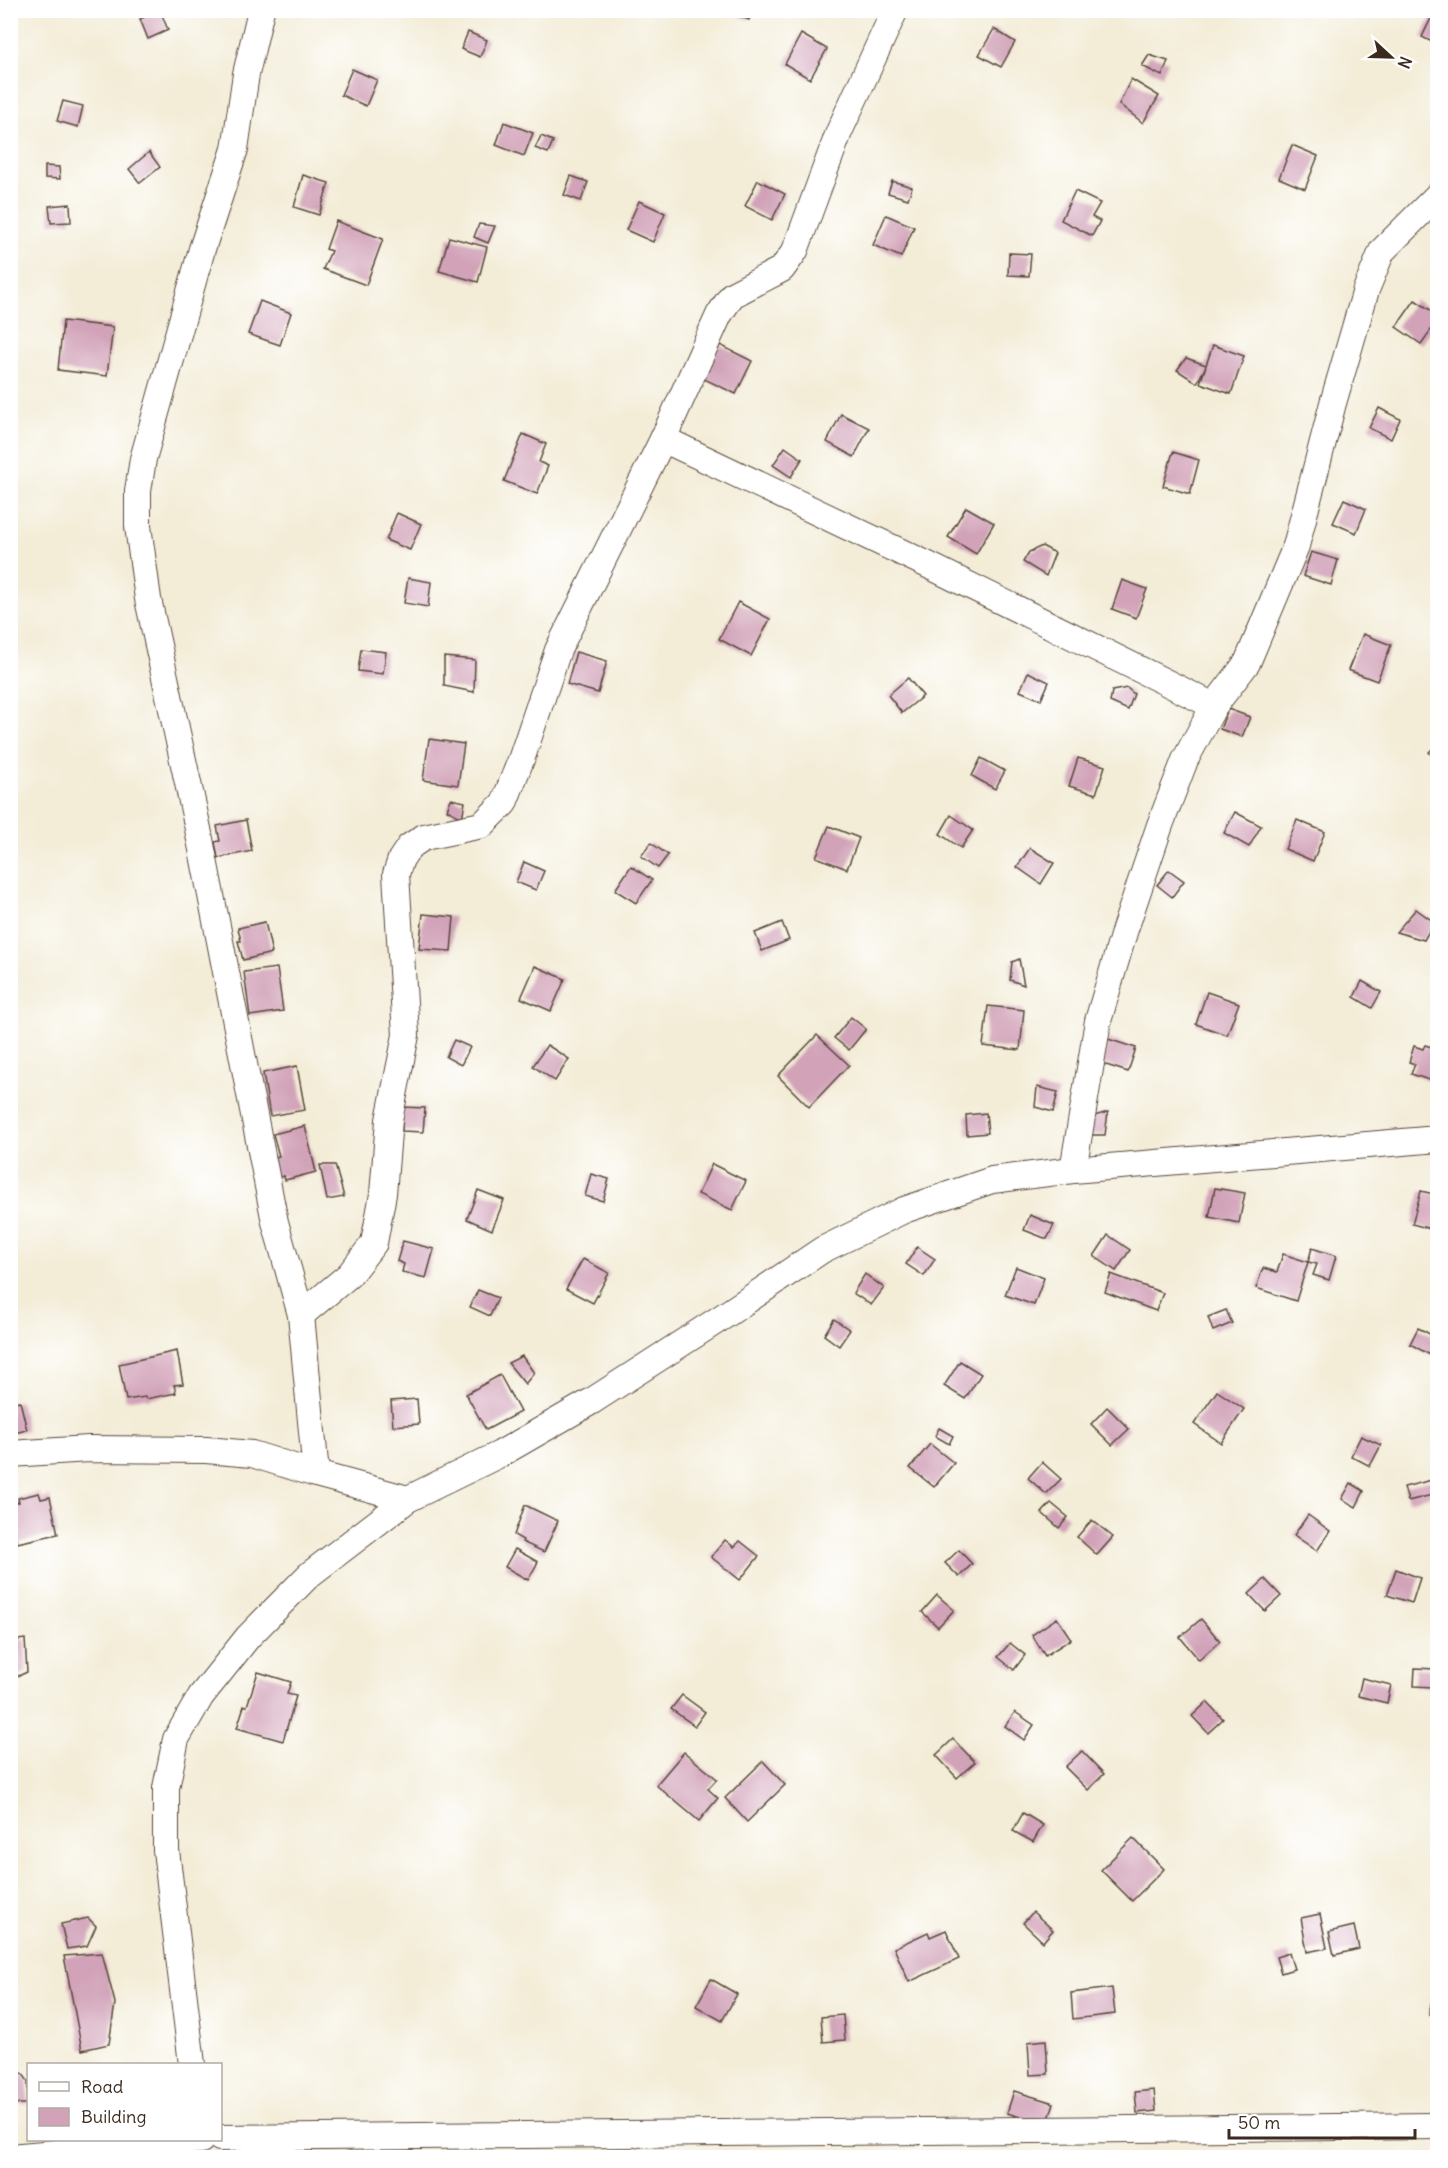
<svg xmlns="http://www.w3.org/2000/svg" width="1448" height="2168" font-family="Delius,sans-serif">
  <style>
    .building { fill: #d1a2b8 }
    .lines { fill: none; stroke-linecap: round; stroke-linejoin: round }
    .street-casing { stroke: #57473a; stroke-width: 28 }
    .street { stroke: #fff; stroke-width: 26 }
  </style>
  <rect width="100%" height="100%" fill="#fff"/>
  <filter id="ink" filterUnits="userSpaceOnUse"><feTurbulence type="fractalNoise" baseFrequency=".0167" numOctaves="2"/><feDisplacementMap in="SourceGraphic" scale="12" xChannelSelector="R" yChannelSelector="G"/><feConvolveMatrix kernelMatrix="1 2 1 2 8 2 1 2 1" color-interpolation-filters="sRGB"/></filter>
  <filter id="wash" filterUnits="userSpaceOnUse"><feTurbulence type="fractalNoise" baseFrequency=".008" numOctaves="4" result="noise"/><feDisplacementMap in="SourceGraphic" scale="24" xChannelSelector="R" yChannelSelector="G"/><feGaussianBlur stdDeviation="1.35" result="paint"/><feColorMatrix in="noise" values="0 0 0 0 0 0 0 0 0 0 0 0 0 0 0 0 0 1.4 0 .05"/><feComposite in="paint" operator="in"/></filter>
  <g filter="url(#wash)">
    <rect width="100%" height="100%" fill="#f3ecd7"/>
    <g id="blocks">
      <g class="building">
        <path d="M160,10L168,30L148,39L140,19Z"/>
        <path d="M735,10H753L749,20L734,14Z"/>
        <path d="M1435,10H1438V45L1422,37Z"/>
        <path d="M994,29L1015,42L1001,67L979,55Z"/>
        <path d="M468,32L487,40L480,57L461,49Z"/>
        <path d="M801,34L827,49L810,79L785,64Z"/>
        <path d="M1149,55L1168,61L1162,76L1142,66Z"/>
        <path d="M352,69L377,80L366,106L341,95Z"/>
        <path d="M1131,79L1159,96L1143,123L1119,104Z"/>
        <path d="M63,101L83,106L78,127L57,121Z"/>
        <path d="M504,122L533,133L524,156L496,145Z"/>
        <path d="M541,136L553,141L548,153L535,148Z"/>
        <path d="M1292,145L1318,156L1305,189L1279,178Z"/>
        <path d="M149,152L160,167L140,183L129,169Z"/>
        <path d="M45,166L59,167L60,179L45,178Z"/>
        <path d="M303,175L329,183L319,215L294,207Z"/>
        <path d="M571,176L588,182L581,201L564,195Z"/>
        <path d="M758,180L785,194L772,220L745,206Z"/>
        <path d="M892,181L912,187L908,199L888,193Z"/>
        <path d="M1075,191L1100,203L1092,217L1100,221L1092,236L1061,220Z"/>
        <path d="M639,201L665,213L653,242L626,230Z"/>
        <path d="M70,204L71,222L51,223L49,206Z"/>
        <path d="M886,215L914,227L901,257L873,245Z"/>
        <path d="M336,221L383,239L366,285L323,269L331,251L326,249Z"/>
        <path d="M479,224L495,226L488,243L474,237Z"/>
        <path d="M449,237L487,247L478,282L439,271Z"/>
        <path d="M1009,253L1031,254L1029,276L1008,275Z"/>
        <path d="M1415,300L1438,315V320L1421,344L1396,327Z"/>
        <path d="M260,301L291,313L280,345L248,334Z"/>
        <path d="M63,321L113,327L107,376L58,370Z"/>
        <path d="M720,345L752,361L736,394L704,379Z"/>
        <path d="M1213,345L1244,356L1231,394L1200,383L1206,366L1197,383L1177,370L1186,358L1206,365Z"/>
        <path d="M1379,408L1400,419L1391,439L1369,428Z"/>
        <path d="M841,414L869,428L854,457L827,442Z"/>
        <path d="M523,434L546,444L539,462L548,466L537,494L504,481Z"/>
        <path d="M785,447L802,459L791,477L773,465Z"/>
        <path d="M1173,452L1199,460L1190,494L1163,486Z"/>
        <path d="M1344,499L1366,509L1356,533L1333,523Z"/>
        <path d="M966,507L994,523L976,554L948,537Z"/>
        <path d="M397,513L421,524L410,550L386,540Z"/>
        <path d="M1042,546L1055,553L1046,576L1023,562L1029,552Z"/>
        <path d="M1311,552L1338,560L1331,585L1303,576Z"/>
        <path d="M408,578L431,582L428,607L404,603Z"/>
        <path d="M1122,580L1147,589L1136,618L1112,609Z"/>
        <path d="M738,602L770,619L751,656L719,639Z"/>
        <path d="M1363,634L1391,645L1377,681L1348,670Z"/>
        <path d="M361,649L386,652L383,674L358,671Z"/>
        <path d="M576,652L607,661L598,693L567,684Z"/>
        <path d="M444,657L475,660L474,692L444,686Z"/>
        <path d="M1028,672L1049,682L1041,700L1020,691Z"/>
        <path d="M908,678L923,696L902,713L888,695Z"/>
        <path d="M1127,688L1134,694L1128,710L1110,702L1112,691Z"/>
        <path d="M1228,709L1250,717L1242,737L1220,729Z"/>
        <path d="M429,739L464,744L458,785L423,780Z"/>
        <path d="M1438,744V762L1429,752Z"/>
        <path d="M981,758L1005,771L995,789L972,776Z"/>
        <path d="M1078,758L1105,766L1096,794L1069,786Z"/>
        <path d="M451,799L465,802L462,818L447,810Z"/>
        <path d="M1235,812L1261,826L1249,847L1224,833Z"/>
        <path d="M951,815L973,830L961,848L940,834Z"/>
        <path d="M246,820L252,851L218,858L215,842L220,841L217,826Z"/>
        <path d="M1297,820L1325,832L1313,861L1285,849Z"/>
        <path d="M829,826L859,838L847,869L816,857Z"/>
        <path d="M651,843L668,855L658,868L641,856Z"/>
        <path d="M1030,848L1054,863L1041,884L1017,867Z"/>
        <path d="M524,862L544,871L536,890L516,882Z"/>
        <path d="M631,866L652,880L636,903L615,890Z"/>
        <path d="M1169,870L1184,881L1172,897L1157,885Z"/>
        <path d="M1416,909L1434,922L1424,940L1396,932Z"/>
        <path d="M423,914L454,917L451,951L419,949Z"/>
        <path d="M265,922L272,953L243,960L238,941H241L238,928Z"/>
        <path d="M782,922L789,940L762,951L755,933Z"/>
        <path d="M1019,959L1024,985L1010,980L1012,962Z"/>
        <path d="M535,966L565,979L551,1011L521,998Z"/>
        <path d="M277,968L283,1011L250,1016L244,972Z"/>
        <path d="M1362,981L1381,992L1372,1008L1354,997Z"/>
        <path d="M1207,992L1239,1003L1227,1035L1196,1024Z"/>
        <path d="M988,1006L1024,1010L1020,1050L983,1046Z"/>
        <path d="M851,1017L866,1029L849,1050L834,1038Z"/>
        <path d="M817,1035L849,1065L809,1107L778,1076Z"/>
        <path d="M1108,1039L1136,1048L1128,1072L1100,1063Z"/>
        <path d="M454,1040L470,1047L461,1065L446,1057Z"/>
        <path d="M547,1045L569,1059L555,1081L533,1066Z"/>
        <path d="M1425,1045L1438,1049V1083L1411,1074L1415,1064L1409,1062L1414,1046L1423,1049Z"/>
        <path d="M297,1066L305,1110L270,1116L263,1073Z"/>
        <path d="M1037,1087L1058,1092L1053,1112L1035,1107Z"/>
        <path d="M403,1107L425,1108L423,1132L402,1131Z"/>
        <path d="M1108,1112L1105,1135H1087V1118Z"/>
        <path d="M986,1113L988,1133L967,1135L966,1115Z"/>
        <path d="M305,1126L316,1172L285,1180L284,1176L271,1179L267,1159L279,1156L273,1134Z"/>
        <path d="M712,1164L746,1181L732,1210L698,1194Z"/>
        <path d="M320,1165H335L344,1197L327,1200Z"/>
        <path d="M591,1174L609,1179L603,1201L585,1196Z"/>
        <path d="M1215,1188L1245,1193L1239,1223L1209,1217Z"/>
        <path d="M478,1190L504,1200L492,1230L467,1219Z"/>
        <path d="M1421,1191L1438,1195V1231L1412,1224Z"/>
        <path d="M1030,1215L1054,1225L1047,1239L1024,1230Z"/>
        <path d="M1108,1235L1130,1250L1116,1271L1094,1256Z"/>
        <path d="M403,1241L434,1249L426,1278L402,1272L404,1264L397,1261Z"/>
        <path d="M917,1247L935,1259L924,1276L906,1264Z"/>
        <path d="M1312,1248L1336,1256L1329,1280L1313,1275L1317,1264L1308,1262Z"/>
        <path d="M1283,1254L1308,1262L1296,1301L1256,1288L1263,1268L1277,1272Z"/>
        <path d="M583,1259L609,1273L593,1303L566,1289Z"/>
        <path d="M1016,1267L1044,1278L1034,1305L1005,1295Z"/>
        <path d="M865,1274L884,1288L871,1305L853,1293Z"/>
        <path d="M1111,1274L1163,1293L1156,1311L1105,1292Z"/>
        <path d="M478,1290L498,1298L490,1316L470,1307Z"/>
        <path d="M1226,1310L1232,1323L1213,1331L1208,1317Z"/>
        <path d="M834,1319L850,1330L839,1346L824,1335Z"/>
        <path d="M1418,1328L1438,1338L1430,1355L1410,1344Z"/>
        <path d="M177,1351L183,1384L174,1385L176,1393L146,1399L145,1397L126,1400L119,1364Z"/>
        <path d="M522,1356L534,1373L525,1384L508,1363Z"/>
        <path d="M960,1361L981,1374L965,1399L944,1386Z"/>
        <path d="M500,1375L520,1412L486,1430L466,1394Z"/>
        <path d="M1217,1391L1244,1409L1221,1443L1194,1424Z"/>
        <path d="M417,1399L419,1424L393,1426L391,1401Z"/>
        <path d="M20,1401L27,1430L10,1434V1403Z"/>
        <path d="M1107,1407L1129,1429L1112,1445L1091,1424Z"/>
        <path d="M939,1428L953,1436L949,1444L935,1436Z"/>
        <path d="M1361,1436L1381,1445L1370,1466L1351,1456Z"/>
        <path d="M930,1444L954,1463L934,1487L910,1468Z"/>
        <path d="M1042,1462L1061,1479L1046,1494L1028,1478Z"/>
        <path d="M1432,1480L1436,1494L1408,1501L1404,1487Z"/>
        <path d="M1351,1483L1364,1491L1356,1507L1342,1499Z"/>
        <path d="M39,1493L41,1499L50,1497L58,1534L17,1543L10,1512V1503L19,1502L18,1498Z"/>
        <path d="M1051,1503L1068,1517L1059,1528L1042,1513Z"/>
        <path d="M525,1505L558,1521L544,1552L522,1542L523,1540L514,1535Z"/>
        <path d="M1308,1515L1330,1531L1317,1551L1294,1535Z"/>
        <path d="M1092,1520L1113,1537L1097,1555L1077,1537Z"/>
        <path d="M725,1540L734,1547L740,1541L759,1556L740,1580L711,1557Z"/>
        <path d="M515,1549L538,1562L528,1580L505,1567Z"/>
        <path d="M959,1550L972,1564L959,1577L945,1563Z"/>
        <path d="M1396,1569L1420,1578L1412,1603L1387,1595Z"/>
        <path d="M1265,1579L1281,1596L1265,1611L1249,1594Z"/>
        <path d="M937,1595L954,1610L938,1627L922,1612Z"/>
        <path d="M1057,1618L1071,1639L1045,1656L1032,1635Z"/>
        <path d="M1201,1619L1220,1641L1199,1660L1180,1637Z"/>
        <path d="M25,1639L27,1672L10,1680V1641Z"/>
        <path d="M1010,1643L1025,1655L1014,1670L998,1657Z"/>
        <path d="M1415,1668L1435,1669L1433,1687L1414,1686Z"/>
        <path d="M258,1672L291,1682L287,1694L296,1696L283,1741L237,1728L244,1706H247Z"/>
        <path d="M1362,1678L1391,1685L1387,1703L1358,1696Z"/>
        <path d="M682,1695L705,1712L695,1726L671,1709Z"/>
        <path d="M1207,1702L1223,1719L1208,1733L1192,1716Z"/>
        <path d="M1015,1712L1034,1725L1024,1740L1005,1726Z"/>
        <path d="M953,1739L975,1762L957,1778L936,1755Z"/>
        <path d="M1082,1751L1104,1774L1088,1790L1065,1767Z"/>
        <path d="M684,1752L717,1779L708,1789L718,1798L699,1821L656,1785Z"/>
        <path d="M763,1761L785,1785L747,1822L725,1798Z"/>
        <path d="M1023,1813L1043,1825L1033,1842L1013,1831Z"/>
        <path d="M1133,1838L1164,1869L1132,1901L1101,1870Z"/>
        <path d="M1033,1912L1053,1930L1043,1942L1023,1923Z"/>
        <path d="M1320,1914L1327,1948L1307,1952L1301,1918Z"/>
        <path d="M88,1918L96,1926L87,1946L67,1949L61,1924Z"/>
        <path d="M1354,1926L1359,1949L1334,1955L1329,1932Z"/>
        <path d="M946,1930L959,1959L909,1982L894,1948L928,1932L930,1937Z"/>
        <path d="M102,1953L115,2003L109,2044L82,2050L64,1956Z"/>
        <path d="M1289,1953L1294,1969L1281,1973L1276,1957Z"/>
        <path d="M711,1979L737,1994L722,2021L696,2006Z"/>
        <path d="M1435,1984H1438V2016L1429,2015Z"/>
        <path d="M1112,1988L1115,2014L1073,2019L1071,1993Z"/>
        <path d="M843,2015L845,2040L823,2042L821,2017Z"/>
        <path d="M1046,2040L1048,2074L1030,2075L1028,2042Z"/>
        <path d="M10,2073H22L28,2081V2104H10Z"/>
        <path d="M1154,2090L1156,2111L1137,2113L1135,2092Z"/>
        <path d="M1014,2091L1054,2103L1047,2125L1007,2113Z"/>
      </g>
    </g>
  </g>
  <g filter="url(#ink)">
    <use href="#blocks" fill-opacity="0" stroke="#57473a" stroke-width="1.5"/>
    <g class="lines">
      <g class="street-casing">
        <g id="street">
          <path d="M261,10L246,74L235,149L202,249L143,459L138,491V526L148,599L198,829L275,1222L301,1315L316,1474"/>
          <path d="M663,439L924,563L1214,706"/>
          <path d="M1073,1170L1098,1021L1125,929L1160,825L1185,760L1214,706L1247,663L1296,546L1333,403L1366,290L1382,251L1438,195"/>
          <path d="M301,1315L349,1275L374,1243L383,1194L389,1120L406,1035L396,874L401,859L409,847L424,837L482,825L504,803L522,757L558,650L663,439L719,315L732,295L782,269L795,251L839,132L895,10"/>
          <path d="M10,1454L89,1449L206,1450L252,1454L316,1474L408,1499"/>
          <path d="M192,2064L166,1850V1788L176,1739L201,1696L248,1637L309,1575L408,1499L500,1454L592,1401L727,1314L822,1250L904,1210L992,1180L1073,1170L1438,1139"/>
          <path d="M220,2138L1438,2126"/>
          <path d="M10,2157L201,2140"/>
        </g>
      </g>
      <use href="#street" class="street"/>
    </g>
  </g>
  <rect width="1448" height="2168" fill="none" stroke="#fff" stroke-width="36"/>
  <rect x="27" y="2063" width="195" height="78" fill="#ffffff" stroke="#b1aaa5" stroke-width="1.5"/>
  <rect x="39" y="2082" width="30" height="9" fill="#ffffff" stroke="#b1aaa5" stroke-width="1.5"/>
  <text x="81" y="2093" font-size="18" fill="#3b2a1e">Road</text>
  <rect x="39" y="2108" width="30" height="18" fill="#d1a2b8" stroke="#b1aaa5" stroke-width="1.5"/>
  <text x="81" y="2123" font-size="18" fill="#3b2a1e">Building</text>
  <g transform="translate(1391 57) rotate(112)" stroke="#ffffff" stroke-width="4.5" paint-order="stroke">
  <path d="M0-4.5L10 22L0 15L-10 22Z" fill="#3b2a1e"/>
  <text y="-9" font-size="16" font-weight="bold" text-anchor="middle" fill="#3b2a1e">N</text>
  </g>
  <path d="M1229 2129v9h186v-9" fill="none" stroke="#3b2a1e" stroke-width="3"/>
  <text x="1238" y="2129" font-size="18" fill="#3b2a1e" stroke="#ffffff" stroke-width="4.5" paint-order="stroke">50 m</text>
</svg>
